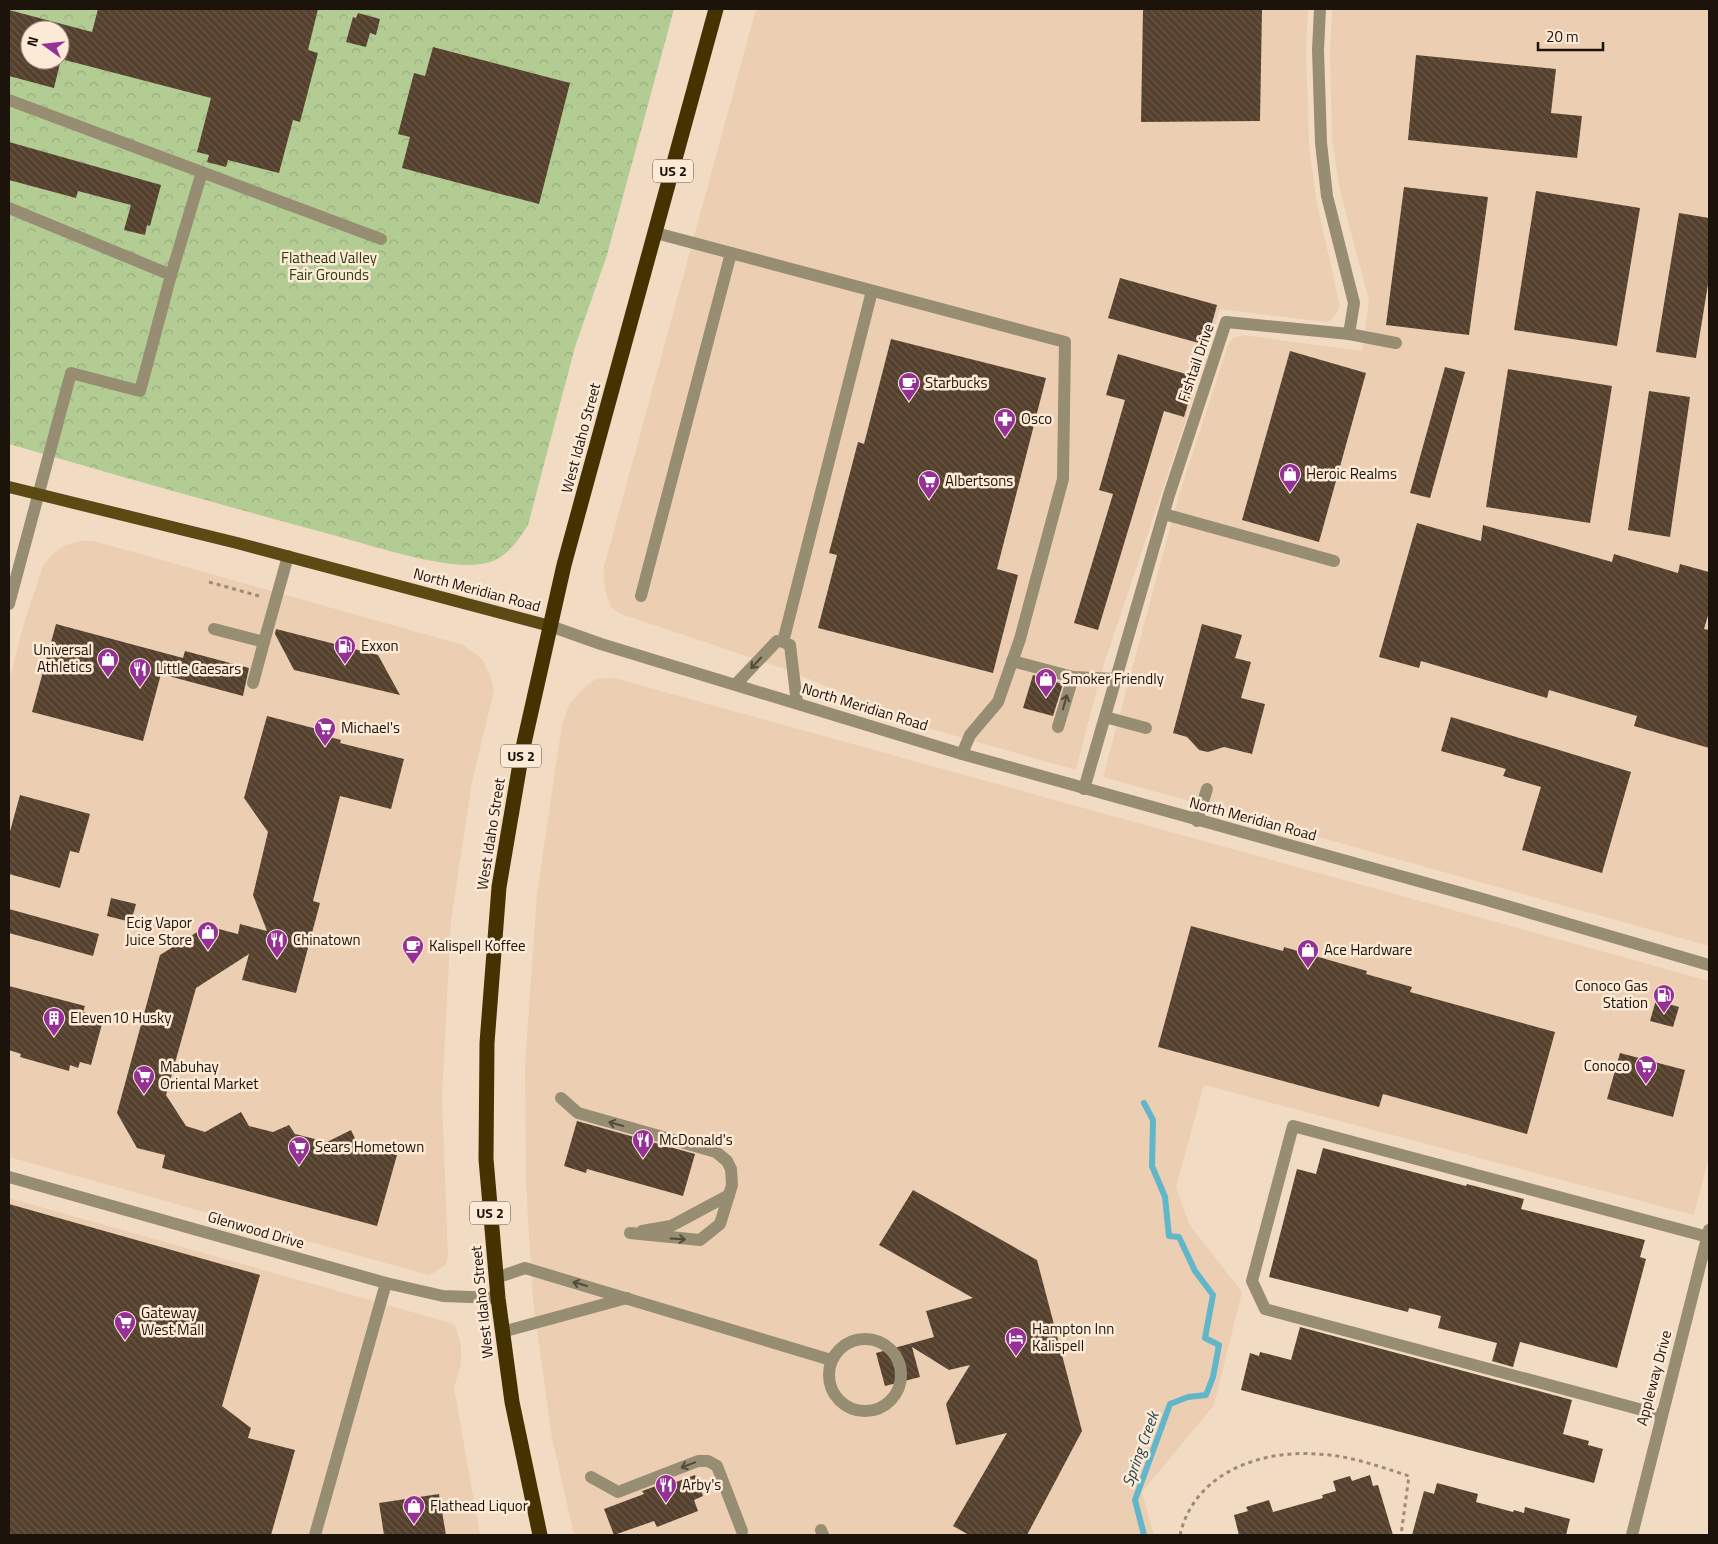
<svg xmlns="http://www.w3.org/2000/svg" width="1718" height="1544" font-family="'Titillium Web',sans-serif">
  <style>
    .built { fill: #eccfb2 }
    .park { fill: url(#park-crowns); fill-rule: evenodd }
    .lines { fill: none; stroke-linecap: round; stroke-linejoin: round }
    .stream { stroke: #62b6c9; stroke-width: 6 }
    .building { fill: url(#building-back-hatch); fill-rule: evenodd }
    .path { stroke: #9c8b79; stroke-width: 3; stroke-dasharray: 4 4; stroke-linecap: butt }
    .minor { stroke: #978d73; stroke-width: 12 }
    .major { stroke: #5c4a15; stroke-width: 12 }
    .highway { stroke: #430; stroke-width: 15 }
    .oneway { stroke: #534a3a }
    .labels { text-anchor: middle; stroke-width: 5; stroke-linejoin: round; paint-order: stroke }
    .shield { fill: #fce9d6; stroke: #5f5348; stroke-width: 1 }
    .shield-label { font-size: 14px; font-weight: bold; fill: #1c130b }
    .park-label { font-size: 15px; fill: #2b3c10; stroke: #fce9d6 }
    .street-label { font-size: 15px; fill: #1c130b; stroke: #fce9d6 }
    .poi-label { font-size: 15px; fill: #1c130b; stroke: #fce9d6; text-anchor: start }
    .water-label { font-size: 16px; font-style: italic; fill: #1c434c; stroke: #fce9d6 }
  </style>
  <defs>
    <pattern id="park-crowns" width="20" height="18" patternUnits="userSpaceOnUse" patternTransform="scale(1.25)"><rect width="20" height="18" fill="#b3cc93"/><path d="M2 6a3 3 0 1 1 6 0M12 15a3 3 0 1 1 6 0" fill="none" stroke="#99ae7d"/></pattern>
    <pattern id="building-back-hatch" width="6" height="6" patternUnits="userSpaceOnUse" patternTransform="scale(1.25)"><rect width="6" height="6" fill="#54402d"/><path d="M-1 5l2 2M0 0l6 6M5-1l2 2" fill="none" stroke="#695848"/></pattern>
  </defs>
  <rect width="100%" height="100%" fill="#f2dbc3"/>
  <g class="built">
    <path d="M756,9H1308L1306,51L1309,145L1316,199L1340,307L1332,320L1326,322L1220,309L1185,423L1101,673L1076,770L928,728L782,668L621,614L611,607L606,595L604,582V567Z"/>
    <path d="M1332,9H1709V946L1103,777L1178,498L1228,345L1233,338L1243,335L1362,351L1369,300L1340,191L1332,140L1330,53Z"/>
    <path d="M79,541H94L463,645L482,659L492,680L494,690L472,782L451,920L442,1098L448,1257L446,1264L434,1273L428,1275L9,1157V681L26,616L44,564L54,553L64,546Z"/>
    <path d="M614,678L1709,981V1156L1694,1215L1204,1085L1176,1187L1189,1224L1242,1292L1214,1405L1142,1492L1154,1535H574L552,1438L533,1301L526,1183L525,1066L537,894L562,724L570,703L587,685L596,679Z"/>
    <path d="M9,1198L451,1323L455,1325L461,1345V1364L454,1388L480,1535H9Z"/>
  </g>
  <path class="park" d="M9,9H674L607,255L575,347L528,525C516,544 504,561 481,564C442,570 368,544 329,534C222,505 115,475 9,444ZM30,30H60V60H30Z"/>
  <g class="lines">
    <path class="stream" d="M1144,1103L1153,1120L1152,1166L1165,1197L1169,1236L1179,1237L1195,1271L1213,1295L1205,1338L1219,1345L1213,1377L1206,1395L1188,1397L1170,1404L1135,1500L1144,1535"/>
  </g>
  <g class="building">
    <path d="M98,9H318L308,50L318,53L300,122L293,120L279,173L228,160L226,167L207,162L209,155L197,152L211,98L61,59L54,88L9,76V10L92,32ZM30,30H60V60H30Z"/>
    <path d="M1143,9H1262L1260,121L1141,122Z"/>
    <path d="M358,13L380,19L376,35L370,33L366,47L346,42L353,17L356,18Z"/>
    <path d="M433,47L570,83L539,204L402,168L410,137L398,134L414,73L425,76Z"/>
    <path d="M1416,55L1556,69L1551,113L1582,116L1577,158L1408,140Z"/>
    <path d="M9,142L161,185L150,226L147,225L145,235L124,230L131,205L78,191L76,198L9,180Z"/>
    <path d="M1404,187L1488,197L1469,335L1386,325Z"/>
    <path d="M1536,191L1640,208L1617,346L1514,330Z"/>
    <path d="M1679,213L1709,218V278L1696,358L1656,352Z"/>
    <path d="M1120,278L1217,305L1206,345L1108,318Z"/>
    <path d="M891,339L1046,378L997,569L1018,575L993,673L818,628L837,555L829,553L858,442L864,444Z"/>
    <path d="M1290,351L1366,373L1319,542L1242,520Z"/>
    <path d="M1118,354L1196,377L1184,417L1164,411L1098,630L1074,623L1113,494L1099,490L1125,400L1106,395Z"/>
    <path d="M1445,367L1465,372L1430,498L1410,493Z"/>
    <path d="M1508,369L1612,386L1590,523L1486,507Z"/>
    <path d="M1649,391L1690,397L1670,537L1628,530Z"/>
    <path d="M1417,523L1481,541L1483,525L1612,562L1614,554L1678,573L1680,564L1709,572V612L1704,629L1709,630V748L1634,726L1637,716L1549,690L1547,698L1421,661L1419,668L1379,657Z"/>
    <path d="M56,624L183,658L185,651L249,668L243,696L161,674L143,741L32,712Z"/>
    <path d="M1202,624L1242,635L1235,658L1251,662L1241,698L1265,704L1252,754L1224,747L1208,752L1199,750L1187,737L1173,733Z"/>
    <path d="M276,629L378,655L400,695L294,670L275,634Z"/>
    <path d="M1033,675L1063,684L1053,716L1023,708Z"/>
    <path d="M267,716L317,729L315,733L341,740L340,743L404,759L391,809L340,796L313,901L320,903L296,993L242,980L249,954L196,988L166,1095L186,1126L205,1132L241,1112L249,1126L273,1132L289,1125L295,1134L327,1142L351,1130L358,1145L397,1155L377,1226L162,1168L165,1155L137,1148L117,1113L160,955L207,926L238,934L240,924L267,931L253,895L268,832L244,798Z"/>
    <path d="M1451,717L1631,772L1602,873L1522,850L1541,787L1503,776L1506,769L1441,751Z"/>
    <path d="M20,795L90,814L79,853L70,851L60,888L9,874V835Z"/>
    <path d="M111,898L136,904L131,922L107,916Z"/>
    <path d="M9,909L99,934L93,956L9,933Z"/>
    <path d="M1191,926L1283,951L1284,947L1367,971L1366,974L1412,987L1410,992L1555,1032L1527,1134L1383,1094L1379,1107L1158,1047Z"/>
    <path d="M9,986L85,1006L83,1012L92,1014L91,1020L102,1024L91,1065L80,1062L78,1068L70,1065L69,1071L20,1057L21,1054L9,1050Z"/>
    <path d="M1656,1000L1679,1007L1673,1027L1650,1021Z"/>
    <path d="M1620,1053L1685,1070L1673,1117L1607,1099Z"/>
    <path d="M577,1121L695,1154L683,1196L587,1169L586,1173L564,1166Z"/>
    <path d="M1323,1148L1466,1186L1467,1184L1524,1199L1521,1209L1645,1240L1640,1257L1646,1259L1617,1368L1520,1342L1513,1367L1492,1361L1497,1343L1438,1328L1441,1316L1409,1308L1408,1312L1269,1277L1297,1169L1316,1174Z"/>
    <path d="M913,1190L1037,1260L1082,1431L1027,1535H969L953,1526L1007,1433L956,1445L946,1404L970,1365L949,1370L912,1347L920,1377L885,1386L876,1353L934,1337L926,1311L973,1298L879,1245Z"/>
    <path d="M9,1204L260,1275L222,1406L251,1428L248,1438L295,1450L271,1535H9Z"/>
    <path d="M1300,1327L1572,1400L1563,1434L1589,1441L1588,1445L1603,1449L1594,1483L1241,1390L1250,1353L1259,1356L1260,1352L1291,1360Z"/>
    <path d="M695,1475L703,1496L694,1500L698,1511L657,1527L654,1521L614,1535L604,1509L644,1494L642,1491L659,1485L660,1488Z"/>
    <path d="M1370,1475L1373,1486L1378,1485L1393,1535H1239L1234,1515L1248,1511L1246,1507L1269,1500L1273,1512L1323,1498L1322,1495L1336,1491L1333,1481L1350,1476L1352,1481Z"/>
    <path d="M1437,1483L1478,1494L1476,1502L1513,1512L1514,1510L1524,1513L1525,1507L1570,1519L1566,1535H1412L1424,1491L1434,1494Z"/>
    <path d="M439,1494L446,1535H384L379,1503Z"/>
  </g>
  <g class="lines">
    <g class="path">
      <path d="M209,582L259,596"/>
      <path d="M1180,1535C1194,1474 1258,1450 1316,1454C1348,1455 1378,1466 1409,1476L1401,1535"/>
    </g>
    <g class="minor">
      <path d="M9,100L381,239"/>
      <path d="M9,208L171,275L202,172"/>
      <path d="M656,233L1065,342L1063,479L1020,639L998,702L970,735L962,754"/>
      <path d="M1349,334L1396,343"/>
      <path d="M1164,514L1334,561"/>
      <path d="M641,596L731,253"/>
      <path d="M9,604L71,373L140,391L171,275"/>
      <path d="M550,626L601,644L962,754L1483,899L1709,965"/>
      <path d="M214,629L264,642L253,683"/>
      <path d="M264,642L288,556"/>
      <path d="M1012,661L1073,677L1116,679"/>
      <path d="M736,684L777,641"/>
      <path d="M797,703L790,645L783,642L872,291"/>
      <path d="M1105,717L1146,728"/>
      <path d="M1058,727L1073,677"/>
      <path d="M1084,789L1169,495L1226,322L1349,334L1354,303L1327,196L1321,143L1318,50L1320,9"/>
      <path d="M1197,821L1207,789"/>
      <path d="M561,1098L578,1113L716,1152L727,1161L731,1169L732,1185L720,1224L700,1240L630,1233"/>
      <path d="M9,1177L386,1283L443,1296L498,1298"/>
      <path d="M642,1231L671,1226L729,1195"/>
      <path d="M496,1278L525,1268L831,1360"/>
      <path d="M502,1332L627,1298"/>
      <circle cx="865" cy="1375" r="36"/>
      <path d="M1661,1415L1265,1309L1252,1281L1293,1126L1708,1237"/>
      <path d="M591,1477L618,1492L698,1461H708L717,1466L742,1531"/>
      <path d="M821,1530L823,1535"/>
      <path d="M315,1535L386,1283"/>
      <path d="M1632,1535L1709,1230"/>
    </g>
    <path class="major" d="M9,487L237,543L550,626"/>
    <path class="highway" d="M540,1535L512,1402L498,1298L486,1159L487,1043L499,887L522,752L564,565L716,9"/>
  </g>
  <defs><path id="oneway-shaft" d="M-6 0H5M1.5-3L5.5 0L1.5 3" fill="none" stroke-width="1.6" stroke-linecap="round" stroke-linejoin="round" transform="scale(1.25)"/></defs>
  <g class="oneway">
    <use href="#oneway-shaft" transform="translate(756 663) rotate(133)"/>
    <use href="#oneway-shaft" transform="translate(1065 702) rotate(-74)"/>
    <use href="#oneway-shaft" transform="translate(616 1124) rotate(-164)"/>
    <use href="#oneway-shaft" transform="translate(678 1239) rotate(3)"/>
    <use href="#oneway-shaft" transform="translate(580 1284) rotate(-164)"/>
    <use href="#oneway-shaft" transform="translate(688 1465) rotate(159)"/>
  </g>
  <defs>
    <g id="cafe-pin" transform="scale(1.125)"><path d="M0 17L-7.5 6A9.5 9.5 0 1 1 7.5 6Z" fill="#953096" stroke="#fce9d6"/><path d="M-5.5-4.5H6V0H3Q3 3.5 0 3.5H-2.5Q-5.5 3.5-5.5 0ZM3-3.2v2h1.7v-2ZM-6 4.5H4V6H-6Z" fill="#fff"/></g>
    <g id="pharmacy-pin" transform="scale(1.125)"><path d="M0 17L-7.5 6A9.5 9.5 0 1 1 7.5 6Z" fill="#953096" stroke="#fce9d6"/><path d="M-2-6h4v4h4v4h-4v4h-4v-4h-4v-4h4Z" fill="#fff"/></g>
    <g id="shop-pin" transform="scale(1.125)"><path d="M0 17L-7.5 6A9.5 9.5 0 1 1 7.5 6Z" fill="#953096" stroke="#fce9d6"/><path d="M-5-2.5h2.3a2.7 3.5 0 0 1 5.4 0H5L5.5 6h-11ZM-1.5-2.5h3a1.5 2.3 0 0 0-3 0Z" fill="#fff"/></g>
    <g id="supermarket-pin" transform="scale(1.125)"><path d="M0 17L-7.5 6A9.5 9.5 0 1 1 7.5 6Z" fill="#953096" stroke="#fce9d6"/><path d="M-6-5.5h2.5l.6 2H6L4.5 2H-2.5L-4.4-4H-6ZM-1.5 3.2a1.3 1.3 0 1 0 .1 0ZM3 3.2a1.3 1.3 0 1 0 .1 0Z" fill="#fff"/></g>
    <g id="fuel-pin" transform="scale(1.125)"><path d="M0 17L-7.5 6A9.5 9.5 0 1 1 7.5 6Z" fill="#953096" stroke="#fce9d6"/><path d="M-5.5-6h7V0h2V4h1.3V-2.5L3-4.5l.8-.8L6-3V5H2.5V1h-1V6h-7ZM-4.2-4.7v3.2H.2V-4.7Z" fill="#fff"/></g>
    <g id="restaurant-pin" transform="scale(1.125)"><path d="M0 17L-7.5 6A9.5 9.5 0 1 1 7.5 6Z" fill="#953096" stroke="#fce9d6"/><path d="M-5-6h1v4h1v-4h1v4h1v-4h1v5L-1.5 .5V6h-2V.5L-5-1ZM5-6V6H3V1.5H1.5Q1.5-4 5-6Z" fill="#fff"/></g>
    <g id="building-pin" transform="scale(1.125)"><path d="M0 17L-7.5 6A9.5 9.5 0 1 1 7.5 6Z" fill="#953096" stroke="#fce9d6"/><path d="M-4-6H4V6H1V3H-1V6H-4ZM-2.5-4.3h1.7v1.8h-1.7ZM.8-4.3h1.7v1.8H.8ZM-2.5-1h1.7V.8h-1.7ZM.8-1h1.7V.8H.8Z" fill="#fff"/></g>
    <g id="hotel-pin" transform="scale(1.125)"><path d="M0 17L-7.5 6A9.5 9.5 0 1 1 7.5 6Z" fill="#953096" stroke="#fce9d6"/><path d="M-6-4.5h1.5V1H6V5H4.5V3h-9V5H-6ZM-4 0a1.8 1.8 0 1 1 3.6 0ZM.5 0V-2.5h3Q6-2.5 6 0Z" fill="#fff"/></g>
  </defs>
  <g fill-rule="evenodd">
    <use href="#cafe-pin" x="909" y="383"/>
    <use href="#pharmacy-pin" x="1005" y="419"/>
    <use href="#shop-pin" x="1290" y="474"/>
    <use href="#supermarket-pin" x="929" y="481"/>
    <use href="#fuel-pin" x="345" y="646"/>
    <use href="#shop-pin" x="108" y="659"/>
    <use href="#restaurant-pin" x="140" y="669"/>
    <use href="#shop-pin" x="1046" y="679"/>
    <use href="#supermarket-pin" x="325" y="728"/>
    <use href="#shop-pin" x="208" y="932"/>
    <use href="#restaurant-pin" x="277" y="940"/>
    <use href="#cafe-pin" x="413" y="946"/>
    <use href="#shop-pin" x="1308" y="950"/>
    <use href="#fuel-pin" x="1664" y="995"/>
    <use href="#building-pin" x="54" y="1018"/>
    <use href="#supermarket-pin" x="1646" y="1066"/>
    <use href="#supermarket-pin" x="144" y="1076"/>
    <use href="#restaurant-pin" x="643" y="1140"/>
    <use href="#supermarket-pin" x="299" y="1147"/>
    <use href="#supermarket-pin" x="125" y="1322"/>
    <use href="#hotel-pin" x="1016" y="1338"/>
    <use href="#restaurant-pin" x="666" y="1485"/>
    <use href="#shop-pin" x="414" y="1506"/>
  </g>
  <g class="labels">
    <g class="shield">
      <rect x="653" y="159.5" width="40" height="23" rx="4"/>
      <rect x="501" y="744.5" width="40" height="23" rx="4"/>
      <rect x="470" y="1201.5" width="40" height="23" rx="4"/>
    </g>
    <g class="shield-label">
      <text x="673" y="176">US 2</text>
      <text x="521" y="761">US 2</text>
      <text x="490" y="1218">US 2</text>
    </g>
    <g class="park-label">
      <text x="329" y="263">Flathead Valley<tspan x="329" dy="17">Fair Grounds</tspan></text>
    </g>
    <g class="street-label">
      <text transform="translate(1196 363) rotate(-71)" y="5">Fishtail Drive</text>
      <text transform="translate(581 438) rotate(-75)" y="5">West Idaho Street</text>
      <text transform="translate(477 590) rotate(15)" y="5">North Meridian Road</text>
      <text transform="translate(865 707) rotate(17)" y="5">North Meridian Road</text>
      <text transform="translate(1253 819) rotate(15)" y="5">North Meridian Road</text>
      <text transform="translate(491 834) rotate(-81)" y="5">West Idaho Street</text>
      <text transform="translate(256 1230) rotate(16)" y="5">Glenwood Drive</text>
      <text transform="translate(482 1302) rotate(-96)" y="5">West Idaho Street</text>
      <text transform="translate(1654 1378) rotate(-75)" y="5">Appleway Drive</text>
    </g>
    <g class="poi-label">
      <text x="925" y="388">Starbucks</text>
      <text x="1021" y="424">Osco</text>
      <text x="1306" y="479">Heroic Realms</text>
      <text x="945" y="486">Albertsons</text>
      <text x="361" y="651">Exxon</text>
      <text x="92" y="655" text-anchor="end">Universal<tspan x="92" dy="17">Athletics</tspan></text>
      <text x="156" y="674">Little Caesars</text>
      <text x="1062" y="684">Smoker Friendly</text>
      <text x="341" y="733">Michael's</text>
      <text x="192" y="928" text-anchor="end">Ecig Vapor<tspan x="192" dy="17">Juice Store</tspan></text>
      <text x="293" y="945">Chinatown</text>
      <text x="429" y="951">Kalispell Koffee</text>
      <text x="1324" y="955">Ace Hardware</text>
      <text x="1648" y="991" text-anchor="end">Conoco Gas<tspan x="1648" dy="17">Station</tspan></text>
      <text x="70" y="1023">Eleven10 Husky</text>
      <text x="1630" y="1071" text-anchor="end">Conoco</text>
      <text x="160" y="1072">Mabuhay<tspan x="160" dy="17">Oriental Market</tspan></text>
      <text x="659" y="1145">McDonald's</text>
      <text x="315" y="1152">Sears Hometown</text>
      <text x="141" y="1318">Gateway<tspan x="141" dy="17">West Mall</tspan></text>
      <text x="1032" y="1334">Hampton Inn<tspan x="1032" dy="17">Kalispell</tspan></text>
      <text x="682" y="1490">Arby's</text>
      <text x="430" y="1511">Flathead Liquor</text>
    </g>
    <g class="water-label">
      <text transform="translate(1140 1449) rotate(-70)" y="6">Spring Creek</text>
    </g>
  </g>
  <rect width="1718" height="1544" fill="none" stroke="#1c130b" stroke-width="20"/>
  <g transform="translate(45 45) rotate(285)"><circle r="24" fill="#fce9d6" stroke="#a29385"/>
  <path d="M0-4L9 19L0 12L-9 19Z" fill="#953096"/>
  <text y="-8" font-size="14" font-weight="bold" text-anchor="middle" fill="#1c130b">N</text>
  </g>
  <path d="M1538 42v8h65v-8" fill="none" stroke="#1c130b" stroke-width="2.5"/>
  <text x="1546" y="42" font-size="15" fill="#1c130b" stroke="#fce9d6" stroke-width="4" paint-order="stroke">20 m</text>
</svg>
